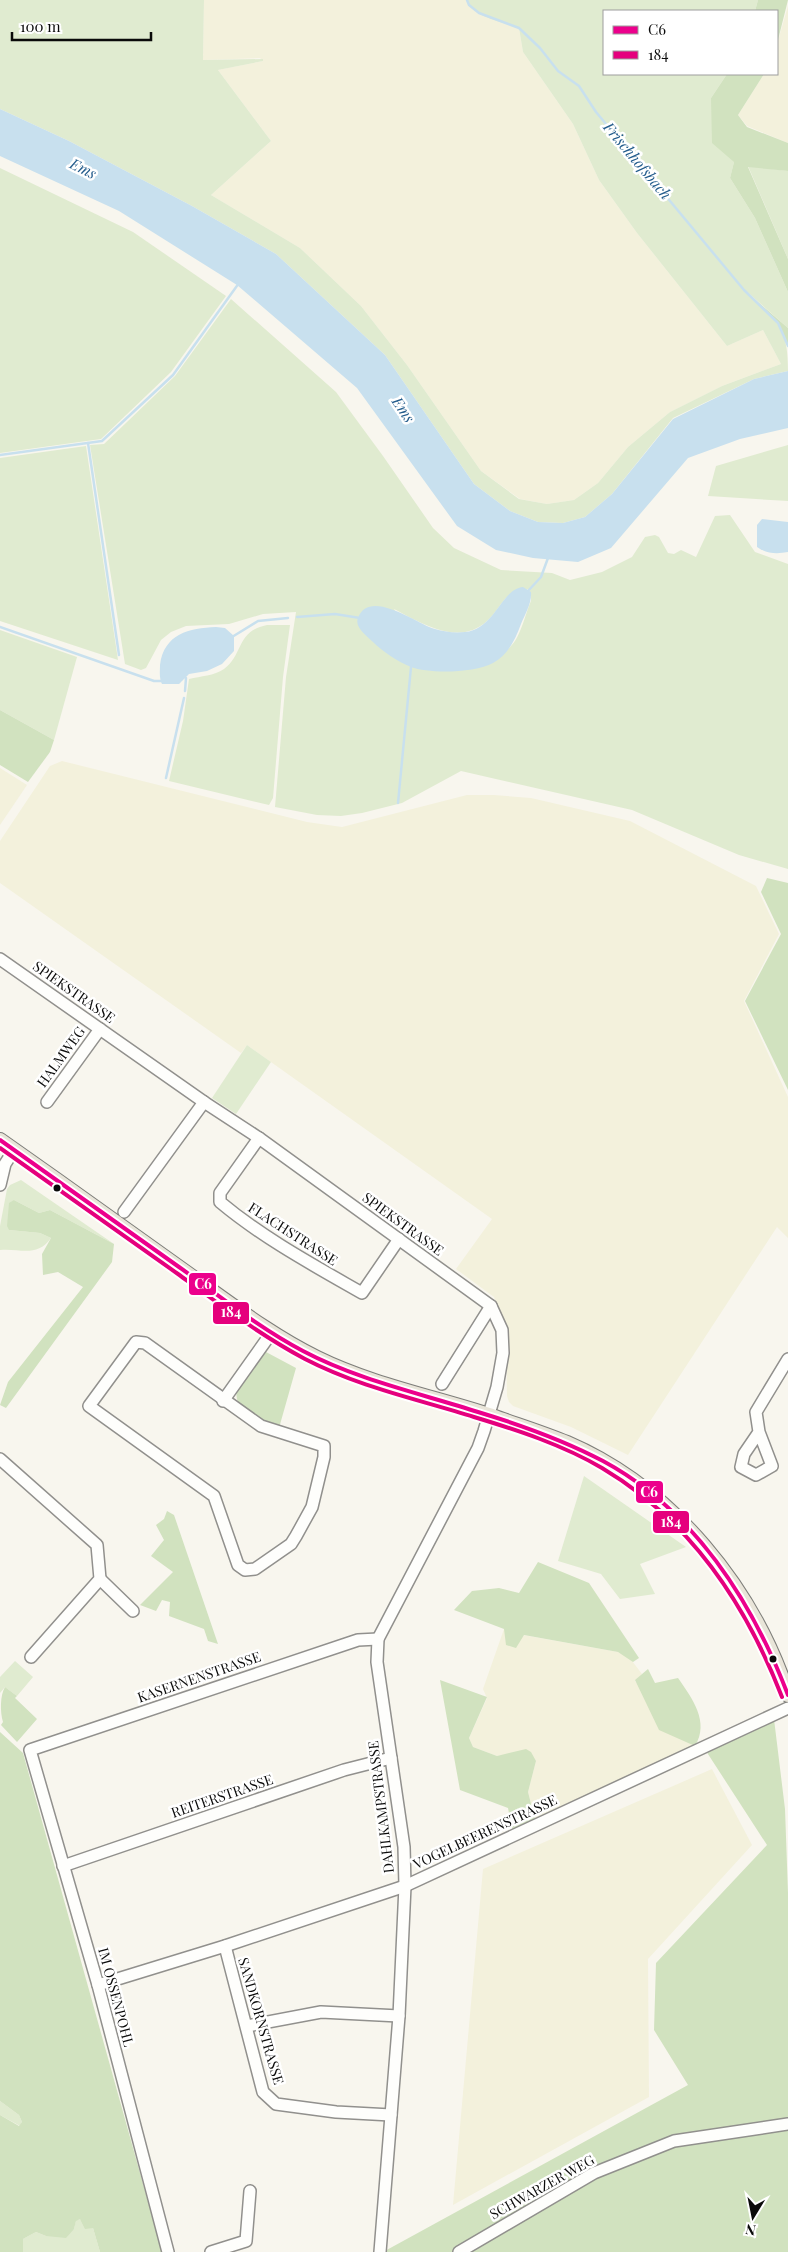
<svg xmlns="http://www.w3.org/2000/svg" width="788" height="2252" font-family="'Playfair Display',serif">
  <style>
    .farmland { fill: #f3f1dc }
    .green { fill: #e0ebd0; fill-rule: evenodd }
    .forest { fill: #d1e2bf }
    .water { fill: #c8e0ee }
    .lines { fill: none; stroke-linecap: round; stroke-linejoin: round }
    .stream { stroke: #c8e0ee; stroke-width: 2.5 }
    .minor-casing { stroke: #91908d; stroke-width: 14 }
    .major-casing { stroke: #7e7e7a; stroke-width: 16 }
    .minor { stroke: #fefefc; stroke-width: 11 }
    .major { stroke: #e9e5d9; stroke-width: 14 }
    .bus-1-casing { stroke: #fff; stroke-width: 8 }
    .bus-2-casing { stroke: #fff; stroke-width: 8 }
    .bus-1 { stroke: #ec008c; stroke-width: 4 }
    .bus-2 { stroke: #e5007d; stroke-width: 4 }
    .bus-dot { fill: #0a0a0a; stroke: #fff; stroke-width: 2 }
    .labels { text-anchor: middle; stroke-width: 5; stroke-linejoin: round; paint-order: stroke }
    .street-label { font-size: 14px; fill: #0a0a0a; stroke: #fff }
    .water-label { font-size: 15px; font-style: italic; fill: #235c8c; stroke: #fff }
    .line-badge { stroke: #fff; stroke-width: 2 }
    .badge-label { font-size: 14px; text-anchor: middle; font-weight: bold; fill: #fff }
  </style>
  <rect width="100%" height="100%" fill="#f8f6ee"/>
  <g class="farmland">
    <path d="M204,0H467L469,5L479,13L519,28L523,52L573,124L599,180L637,233L727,346L763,330L781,364L722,386L670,412L628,447L598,483L574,500L547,504L520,499L481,471L407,365L361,306L300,248L211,195L271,141L218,70L263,61L260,58L203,60Z"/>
    <path d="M788,6V143L747,126L738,115L764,74H777V44Z"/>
    <path d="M62,761L307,822L342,827L467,795H494L531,798L630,821L756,886L779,934L744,1001L788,1097V1238L777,1227L628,1455L571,1427L513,1406L509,1402L507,1396L506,1328L494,1297L456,1269L492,1219L247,1045L241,1053L0,883V841L50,766Z"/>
    <path d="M0,768L27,785L0,825Z"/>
    <path d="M504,1629L523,1635L618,1652L629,1657L642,1674L635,1681L695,1746L536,1823L528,1792L536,1761L505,1755L497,1756L473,1747L469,1738L487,1698L483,1689Z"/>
    <path d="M712,1769L752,1845L648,1959L649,2097L453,2205L483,1869Z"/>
  </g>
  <g class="green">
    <path d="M0,0H204L203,60L263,59V61L218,70L271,141L211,195L300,248L361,306L407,365L481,471L519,499L547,504L574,500L598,483L628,447L670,412L722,386L781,364L763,330L727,346L637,233L599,180L573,124L523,52L519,28C503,22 472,17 467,0H758L755,11H604V74H727L711,98L734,162L730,178L755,218L788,292V328L745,290C776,323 788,323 788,371L754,379L673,418L612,494L585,517L563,523L538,522L510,511L474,484L385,355L276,254L192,206L69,141L0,109Z"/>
    <path d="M748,166L788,171V259Z"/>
    <path d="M0,168L133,232L226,296L171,372L101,439L0,453Z"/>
    <path d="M231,299L336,392L383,456L433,528L454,548L501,570L552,573L570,580L602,572L632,557L645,537L655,535L659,537L668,553L674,554L681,550L696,557L715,516L730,515L755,552L788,564V869L739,855L632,810L461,771L402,803L362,813L341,816L317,815L275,807L286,677L296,612L263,614L229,624L186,626L171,632L161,640L146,668L141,670L125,664L90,445L104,444L175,376ZM529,589L531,595V601C525,614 521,637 510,647C485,671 460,672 428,670L394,609C421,623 459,647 487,621C495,614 500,604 507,597C511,593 522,591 529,589Z"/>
    <path d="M788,445V501L708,496L716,466Z"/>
    <path d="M86,446L118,660L0,621V458Z"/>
    <path d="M267,625H290L283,677L273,798L269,805L169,781L183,721L189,679C201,676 214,676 224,669C244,654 236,631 267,625Z"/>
    <path d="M0,630L77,657L54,740L0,710Z"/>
    <path d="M247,1045L271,1062L236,1114L212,1098Z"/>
    <path d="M21,1180L114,1244L50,1210L39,1213L14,1200L9,1230L40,1233L51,1238C37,1258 20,1248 0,1250V1226L7,1189L10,1185Z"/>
    <path d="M584,1476L686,1547L640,1564L655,1594L620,1599L601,1574L558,1561Z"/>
    <path d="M15,1661L33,1677L17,1696L5,1687L0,1693V1677Z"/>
    <path d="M0,2101L19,2115L22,2122L20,2126L0,2115Z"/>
    <path d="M80,2219L93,2228L100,2252H23V2239L36,2232L46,2236L74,2229L76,2220Z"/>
  </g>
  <g class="forest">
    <path d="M758,0H788L777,44V11H755Z"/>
    <path d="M727,74H764L738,115L747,127L788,143V171L748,167L788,259V292L755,218L730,178L734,162L712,143L711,98Z"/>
    <path d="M744,290L788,328V346L778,323Z"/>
    <path d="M0,710L54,740L50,752L28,782L0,765Z"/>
    <path d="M767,878L788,883V1090L745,1001L781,934L761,892Z"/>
    <path d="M14,1200L39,1213L50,1210L114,1244L112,1262L6,1408L0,1405L8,1382L83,1287L58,1272L43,1275L42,1254L51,1238L40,1233L9,1230L7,1226L9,1203Z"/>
    <path d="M266,1352L296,1368L279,1428C264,1422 232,1411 237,1391Z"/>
    <path d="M167,1511L174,1515L218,1644L208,1641L204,1629L169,1616L170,1602L162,1600L156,1611L140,1605L173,1572L151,1556L164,1540L156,1525L164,1519Z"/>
    <path d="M538,1562L589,1583L639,1658L633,1662L618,1652L524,1635L516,1648L506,1645L504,1629L454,1610L472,1591L499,1588L519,1593Z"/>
    <path d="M648,1669L655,1683L678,1678C692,1698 710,1722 695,1746L659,1730L635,1680Z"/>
    <path d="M440,1680L487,1697L469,1738L473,1747L497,1756L526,1749L531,1752L536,1761L528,1792L536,1823L513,1834L508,1808L460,1790Z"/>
    <path d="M5,1687L17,1696L15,1698L37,1719L17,1742L1,1725L3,1722C0,1712 0,1695 5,1687Z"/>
    <path d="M774,1719L785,1809L788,1893V2252H383L688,2085L654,2030L656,1963L767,1845L706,1751Z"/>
    <path d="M0,1732L23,1753L162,2252H100L93,2228L85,2229L80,2219L76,2221L74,2229L66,2238L46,2236L36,2232L23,2239V2252H0V2115L19,2126L22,2122L19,2115L0,2101Z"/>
  </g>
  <g class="water">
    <path d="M0,109L69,141L192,206L276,254L385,355L474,484L510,511L538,522L563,523L585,517L612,494L673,419L754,379L788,371V428L740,439L688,458L611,548L578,562L533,558L496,550L457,526L357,388L237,285L119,211L0,156Z"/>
    <path d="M762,519L788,522V552C777,554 767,554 757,547V525Z"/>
    <path d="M523,587L531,592C532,603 525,614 521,624C515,640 508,655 493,663C475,673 429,674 411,667C398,662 382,651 373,642C367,636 354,627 358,618C369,587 419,625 435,629C445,632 455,633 465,632C495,629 501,589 523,587Z"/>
    <path d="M216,627L225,628L234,636V651L222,664L207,671L189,674L179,684H162C159,678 160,671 160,665C164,634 189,628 216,627Z"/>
  </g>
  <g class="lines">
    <g class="stream">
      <path d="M467,0L469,5L479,13L519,28L540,48L558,71L579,86L596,112L744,290L778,323L788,346"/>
      <path d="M88,443L119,655"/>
      <path d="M0,455L102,441L173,375L239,283"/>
      <path d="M528,591L541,577L548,558"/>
      <path d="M297,617L335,614L360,618"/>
      <path d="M0,627L154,681H162"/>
      <path d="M232,637L258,621L288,618"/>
      <path d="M185,691L186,678"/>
      <path d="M166,778L184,698"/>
      <path d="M398,803L411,667"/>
    </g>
    <g class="minor-casing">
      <g id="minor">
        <path d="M0,959L204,1102L259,1138L491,1306L502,1330L503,1353L497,1387L484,1431L478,1448L378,1639L377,1662L404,1847L405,1886L399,2016L380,2252"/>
        <path d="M47,1102L100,1029"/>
        <path d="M259,1138L220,1193V1202C263,1238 313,1265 362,1293L399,1239"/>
        <path d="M0,1185L5,1164L14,1150"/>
        <path d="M124,1212L204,1102"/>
        <path d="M136,1342L145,1343L261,1426L324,1446V1457L312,1507L296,1536L291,1544L255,1569L245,1570L238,1565L214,1496L89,1406Z"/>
        <path d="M442,1384L491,1306"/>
        <path d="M223,1401L272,1332"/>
        <path d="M759,1432L744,1454L741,1467L756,1475L772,1466L759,1432L756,1412L788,1359"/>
        <path d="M0,1459L97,1545L100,1579L31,1657"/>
        <path d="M100,1579L133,1611"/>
        <path d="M63,1866L344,1770L391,1758"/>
        <path d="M225,1946L263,2092L276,2104L336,2112L391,2115"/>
        <path d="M98,1985L225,1946L405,1886L788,1708"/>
        <path d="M247,2026L321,2012L399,2016"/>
        <path d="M168,2252L98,1985L30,1750L358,1640L378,1639"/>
        <path d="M211,2252L246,2241L250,2191"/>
        <path d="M459,2252L594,2173L674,2141L788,2124"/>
      </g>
    </g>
    <g class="major-casing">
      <path id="major" d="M0,1140C64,1185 128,1231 191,1276C232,1305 272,1336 317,1358C372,1385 434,1397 492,1416C517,1425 543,1433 567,1443C672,1488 753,1588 788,1695"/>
    </g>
    <use href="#minor" class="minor"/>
    <use href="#major" class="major"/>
    <g class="bus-1-casing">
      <path id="bus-1" d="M0,1140C60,1182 119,1225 179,1267C220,1296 259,1328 303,1351C358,1380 419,1393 478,1412C521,1425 563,1440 603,1461C694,1510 752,1601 788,1695"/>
    </g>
    <g class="bus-2-casing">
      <path id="bus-2" d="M0,1148C59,1190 118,1232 178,1274C219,1304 260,1335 305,1359C359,1387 417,1399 474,1417C517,1430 563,1445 602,1468C690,1520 746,1604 782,1697"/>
    </g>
    <use href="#bus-1" class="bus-1"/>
    <use href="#bus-2" class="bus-2"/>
  </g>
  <g class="bus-dot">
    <circle cx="57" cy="1188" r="4.5"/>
    <circle cx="773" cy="1659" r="4.5"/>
  </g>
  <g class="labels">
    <g class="street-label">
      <text transform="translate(74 992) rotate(35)" y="5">SPIEKSTRASSE</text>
      <text transform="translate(61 1057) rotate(-54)" y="5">HALMWEG</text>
      <text transform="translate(403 1224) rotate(36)" y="5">SPIEKSTRASSE</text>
      <text transform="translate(293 1234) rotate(33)" y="5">FLACHSTRASSE</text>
      <text transform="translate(199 1677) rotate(-19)" y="5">KASERNENSTRASSE</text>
      <text transform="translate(222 1796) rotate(-19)" y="5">REITERSTRASSE</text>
      <text transform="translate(381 1807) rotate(-97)" y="5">DAHLKAMPSTRASSE</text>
      <text transform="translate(485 1832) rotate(-25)" y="5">VOGELBEERENSTRASSE</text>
      <text transform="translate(116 1997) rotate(75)" y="5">IM OSSENPOHL</text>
      <text transform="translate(261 2021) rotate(74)" y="5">SANDKORNSTRASSE</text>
      <text transform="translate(542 2187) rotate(-29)" y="5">SCHWARZER WEG</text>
    </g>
    <g class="water-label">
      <text transform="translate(637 161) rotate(50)" y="5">Frischhofsbach</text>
      <text transform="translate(83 169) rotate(26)" y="5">Ems</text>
      <text transform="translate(403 410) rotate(56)" y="5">Ems</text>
    </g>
  </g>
  <g class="line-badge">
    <rect x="188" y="1272" width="29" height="24" rx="5" fill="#ec008c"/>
    <rect x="212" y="1301" width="38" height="24" rx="5" fill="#e5007d"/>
    <rect x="635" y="1480" width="29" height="24" rx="5" fill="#ec008c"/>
    <rect x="652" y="1510" width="38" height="24" rx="5" fill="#e5007d"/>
  </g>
  <g class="badge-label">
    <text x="203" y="1289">C6</text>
    <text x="231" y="1317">184</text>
    <text x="649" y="1497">C6</text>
    <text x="671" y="1527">184</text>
  </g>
  <rect x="603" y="10" width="175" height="65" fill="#ffffff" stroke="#9d9d9d"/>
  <rect x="613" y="26" width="25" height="8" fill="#ec008c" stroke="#9d9d9d"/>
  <text x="648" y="35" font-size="15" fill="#0a0a0a">C6</text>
  <rect x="613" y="51" width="25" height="8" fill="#e5007d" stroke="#9d9d9d"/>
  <text x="648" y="60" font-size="15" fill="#0a0a0a">184</text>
  <g transform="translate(753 2217) rotate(190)" stroke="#ffffff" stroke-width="4" paint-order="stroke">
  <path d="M0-4L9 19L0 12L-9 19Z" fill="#0a0a0a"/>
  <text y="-8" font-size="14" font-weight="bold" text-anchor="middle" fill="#0a0a0a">N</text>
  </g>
  <path d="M12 32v8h139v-8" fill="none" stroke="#0a0a0a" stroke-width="2.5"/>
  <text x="20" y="32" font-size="15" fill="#0a0a0a" stroke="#ffffff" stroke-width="4" paint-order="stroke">100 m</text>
</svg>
